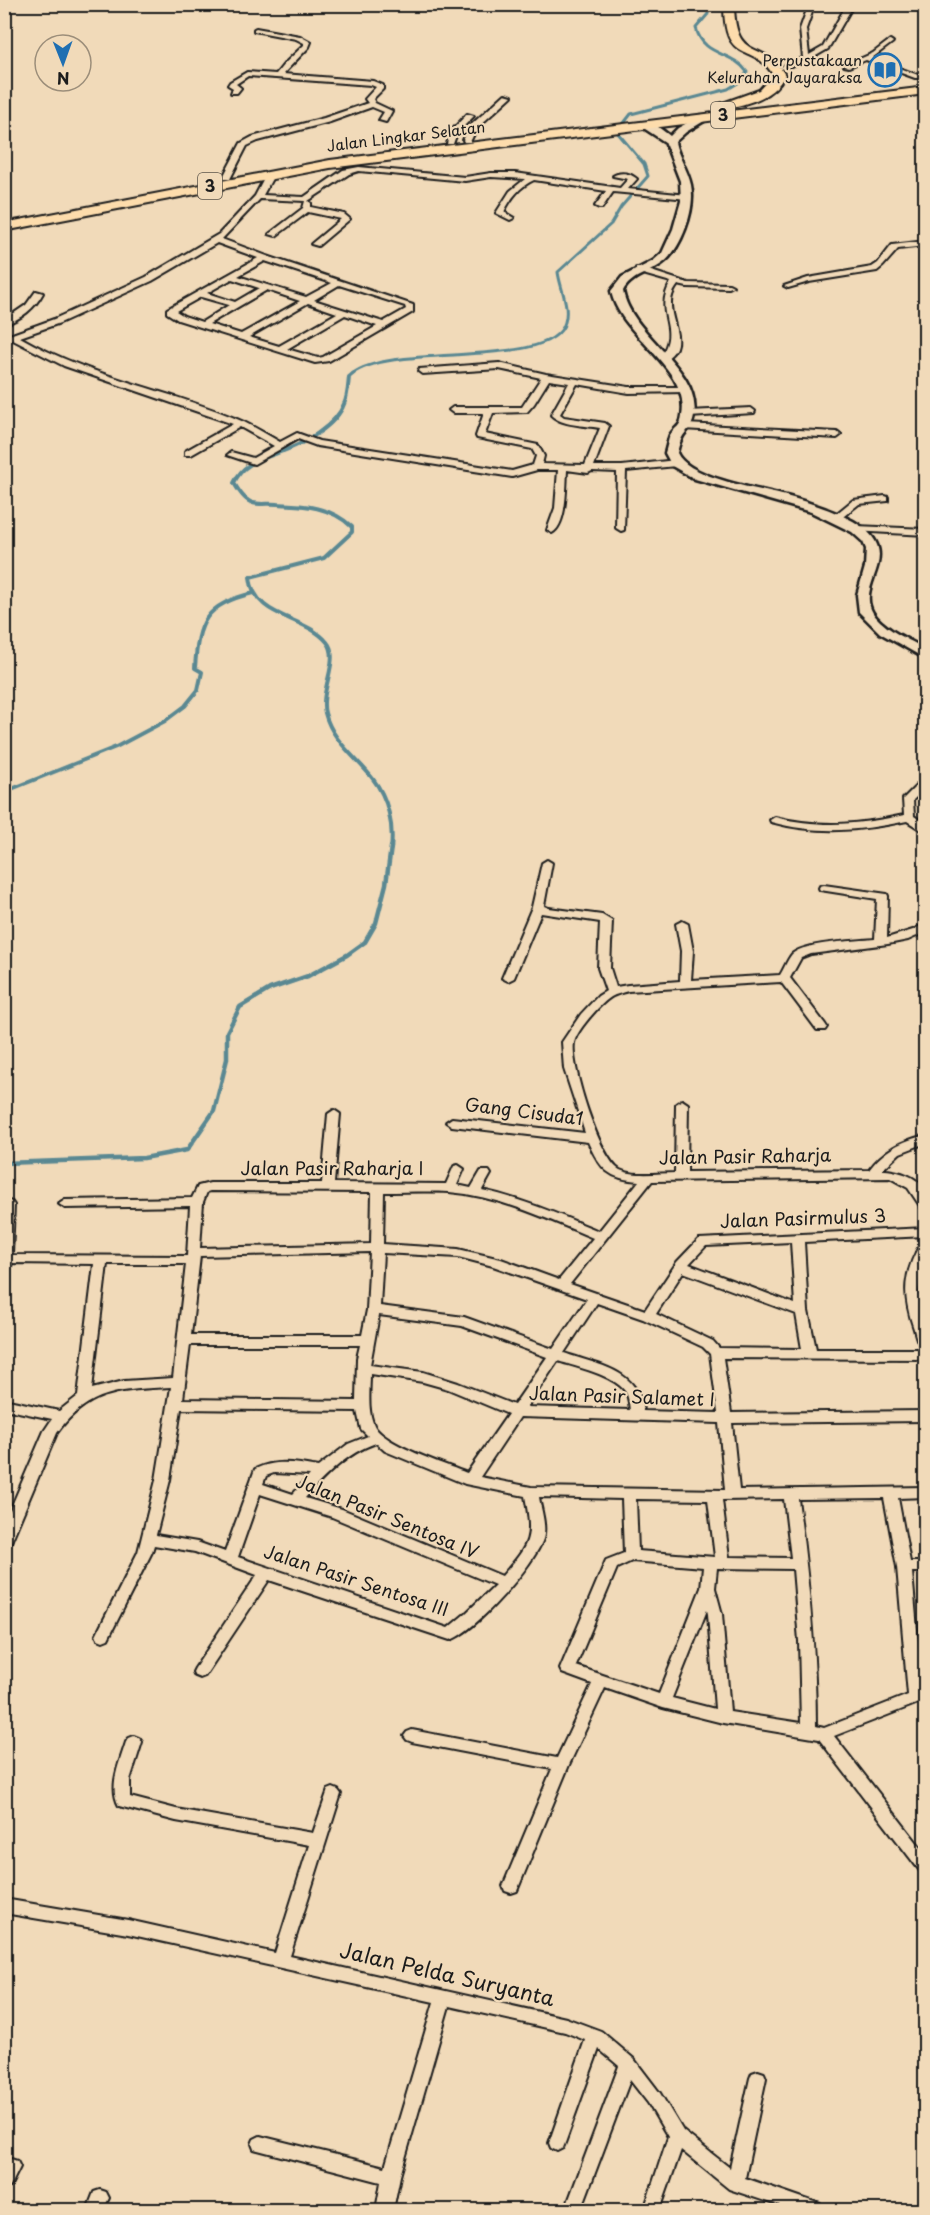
<svg xmlns="http://www.w3.org/2000/svg" width="930" height="2215" font-family="'Playpen Sans',sans-serif">
  <style>
    .lines { fill: none; stroke-linecap: round; stroke-linejoin: round }
    .stream-far2 { stroke: #5a8892; stroke-width: 3 }
    .stream-far1 { stroke: #5a8892; stroke-width: 4 }
    .stream { stroke: #5a8892; stroke-width: 4.5 }
    .minor-casing { stroke: #1c1c1c; stroke-width: 4 }
    .secondary-casing { stroke: #1c1c1c; stroke-width: 5 }
    .primary-casing { stroke: #1c1c1c; stroke-width: 4 }
    .minor { fill: #f1dab9; fill-rule: evenodd }
    .secondary { fill: #f1dab9; fill-rule: evenodd }
    .primary { fill: #fddcac; fill-rule: evenodd }
    .labels { text-anchor: middle; stroke-width: 4.5; stroke-linejoin: round; paint-order: stroke }
    .far-poi-label { font-size: 15px; fill: #1c1c1c; stroke: #f1dab9; text-anchor: end }
    .far-street-label { font-size: 15px; fill: #1c1c1c; stroke: #f1dab9 }
    .shield { fill: #f1dab9; stroke: #5c554b; stroke-width: 1.5 }
    .shield-label { font-size: 16px; font-weight: bold; fill: #1c1c1c }
    .street-label { font-size: 18px; fill: #1c1c1c; stroke: #f1dab9 }
    .near-street-label { font-size: 21px; fill: #1c1c1c; stroke: #f1dab9 }
  </style>
  <rect width="100%" height="100%" fill="#f1dab9"/>
  <filter id="ink" filterUnits="userSpaceOnUse"><feTurbulence type="fractalNoise" baseFrequency=".0167" numOctaves="2"/><feDisplacementMap in="SourceGraphic" scale="12" xChannelSelector="R" yChannelSelector="G"/><feConvolveMatrix kernelMatrix="1 2 1 2 8 2 1 2 1" color-interpolation-filters="sRGB"/></filter>
  <g filter="url(#ink)">
    <g class="lines">
      <path class="stream-far2" d="M352,374C394,341 553,371 565,322C570,306 560,288 558,272L611,224L621,207L648,176L644,164L617,132L631,114L728,89L741,81L747,72C732,50 704,58 696,28L708,14V4"/>
      <g class="stream-far1">
        <path d="M354,373L349,377C348,386 348,396 344,404C336,426 303,444 283,451C263,459 243,462 234,483C238,490 245,501 253,503C260,505 270,503 277,504C304,505 332,507 352,527V532L324,558L250,577C254,619 304,615 327,642C341,658 319,691 325,713C332,741 357,758 373,779C388,798 394,826 391,849"/>
        <path d="M4,792L116,747L165,721L185,706L198,690L202,672L195,668C198,621 205,605 253,593"/>
      </g>
      <path class="stream" d="M4,1163L144,1158L187,1150L214,1111L227,1059V1032L240,1007L270,989L308,976L347,955L365,942L376,923L386,884L391,847"/>
      <g class="minor-casing">
        <g id="minor">
          <path d="M809,4H815L806,29L809,55L823,47L847,4H854L828,49L809,60L775,71V69L803,58L800,29Z"/>
          <path d="M256,28L300,36L311,42L309,47L283,74L373,81L383,85V89L373,99L375,103L392,111L386,122L379,120L384,112L372,107L330,122L258,141L247,146L230,179H224L223,177L241,143L252,137L324,118L368,103L365,99L376,87L371,85L248,76L236,84L241,88L237,93H231L233,88L228,85L230,82L247,72L276,74L284,64L304,45V43L296,39L254,31V29Z"/>
          <path d="M890,40L893,42L892,43L872,58L918,75L926,69V75L922,78H915L866,60L849,67L844,66L873,53Z"/>
          <path d="M505,94L512,96L477,128L470,142H464L463,140L471,125Z"/>
          <path d="M467,114L474,116L457,133L453,144H447L450,132Z"/>
          <path d="M359,167L465,177L491,173H515L620,188L628,179L613,176C620,171 631,173 637,179L628,189L688,195L692,197L688,199L613,192L602,208H599L595,206L606,191L534,180C519,187 511,198 504,212L514,218L510,220L496,213L510,191L525,179L491,177L465,181L359,171L349,174L308,201L311,203V207L344,214L350,219L318,246L311,244L341,219L308,212L276,236L269,234L303,208L305,201L260,199L222,239L267,256L413,305V312L329,361L315,363L178,320L167,313V309L258,258L217,243L152,281L60,323L20,337C93,379 169,389 244,422C256,428 268,435 280,442L297,433L319,441L512,471L533,465L536,456L532,449L477,438L476,436L484,413H453L449,410L453,407H522L541,378L499,369L422,374L418,371L419,369L499,363L546,374L629,387H689L690,389L686,392L629,393L577,384L560,414L564,417L605,423L609,426L594,466H622L676,460L680,463L676,466L626,471L624,530L621,531L616,528L617,472L592,471L588,473L567,470C566,486 567,525 552,533L547,530L555,508L558,470H537L512,477L317,446L298,439L254,464L227,455L231,452L253,458L274,446L240,427L191,455H185V451L233,424L64,366L13,340L4,342V337L54,319L146,277L219,234L255,196L267,173L274,175L263,195L304,197L343,170ZM265,261L332,283L306,297L238,276ZM232,279L259,288L235,302L207,293ZM339,285L405,306L406,309L383,322L314,300ZM267,290L300,301L241,334L209,324ZM201,297L229,305L202,322L184,316L176,311ZM308,303L337,313L279,346L249,337ZM345,315L377,326L323,357L318,358L287,349ZM549,380L569,383L551,415C562,426 584,425 600,428L585,465L542,464L544,456L538,445L485,434L493,413L527,412L534,404Z"/>
          <path d="M926,241L925,246L898,249L883,266L877,271L809,282L788,288L784,286L808,278L872,267L878,263L892,245Z"/>
          <path d="M636,268H642L688,283L729,284L733,286L729,288L687,287L678,285C674,290 671,296 671,303C670,323 690,346 664,360L660,357C682,327 652,315 671,282L636,272Z"/>
          <path d="M36,291L43,293C35,308 21,319 4,325V320L26,305Z"/>
          <path d="M751,408L755,411L754,413L689,417L685,414L689,411Z"/>
          <path d="M686,424L837,432L841,435L837,438L683,429V425Z"/>
          <path d="M885,496L888,497V501L859,504L839,520H833L831,518L853,500Z"/>
          <path d="M856,526L926,529V535L853,531L851,529Z"/>
          <path d="M926,779V788L913,800L914,816L926,824V833L907,821C860,831 818,835 771,822L770,820L775,817C819,828 859,825 904,815L903,799L922,780Z"/>
          <path d="M547,860L552,863L544,906L549,908L602,915L612,921L610,968L616,987L628,985L680,981L681,951L676,924L682,921L688,924L693,951L691,980L780,975C784,969 787,960 792,954C805,942 857,941 875,939L877,899L820,890L819,888L820,886L824,885L887,894L888,896L887,938L913,930L926,923V932L908,940L888,944L811,954L801,958L790,978L825,1024L827,1027L825,1030H817L781,982L628,991C622,993 616,994 611,997C600,1004 576,1031 574,1043C570,1065 600,1160 620,1170C635,1177 659,1173 675,1173L676,1104L682,1100L688,1104L687,1172L869,1170C884,1150 901,1141 926,1135V1143L900,1153L882,1170C897,1170 923,1177 926,1195C926,1200 926,1205 926,1210L922,1209L908,1188L890,1178L652,1181L570,1284L645,1310L677,1262L699,1239L926,1228V1236L804,1242L808,1311L816,1349H925C918,1346 916,1337 914,1329C902,1295 903,1273 922,1241L926,1240V1258L921,1271L918,1294L926,1325V1359L723,1358L731,1413L926,1411V1421L732,1423L739,1490L926,1487V1497L898,1498L910,1562H926V1572H912L923,1698L921,1702L834,1736L926,1854V1872L920,1871L819,1739L723,1723L663,1708L605,1688L569,1765L517,1891L511,1893L505,1891L503,1886L552,1769L412,1742L407,1740L404,1736L407,1732L412,1730L557,1758L592,1684L562,1673L560,1669L606,1560L624,1553L622,1499L539,1497C541,1510 547,1526 543,1539C535,1564 475,1632 450,1640L269,1580L205,1676L200,1678L195,1676L193,1672L195,1668L257,1575L195,1552L154,1545L152,1552L108,1639L103,1641L98,1639L96,1635L138,1552L156,1480L171,1387C121,1390 89,1389 57,1433L11,1542L9,1546L4,1547V1524L44,1431L52,1419L4,1409V1399L59,1411L78,1396L94,1264L11,1263L10,1285L4,1289V1199L12,1202L14,1205L12,1255L187,1256L190,1206L65,1208L59,1204L65,1200L192,1198L198,1186L210,1183H322L328,1114L334,1110L340,1114L334,1183L446,1184L454,1166L458,1165L464,1169L457,1185L471,1188L481,1171H489L491,1174L482,1190C523,1199 560,1215 599,1231L639,1181C609,1179 600,1169 588,1142L452,1126L446,1122L452,1118L585,1133L564,1069L562,1042L581,1014L598,996L606,991L598,968L600,922L541,913L514,978L508,981L502,978L532,907L542,863ZM210,1191L372,1192L371,1244L200,1248L203,1202L207,1192ZM384,1192C405,1192 427,1191 449,1192C498,1196 548,1219 593,1238L559,1280L501,1259L458,1249L383,1244ZM791,1242L795,1304L689,1264L706,1246ZM370,1252L367,1310L362,1335H191L200,1256ZM383,1253L458,1257L493,1266L587,1299L553,1349L464,1317L380,1306ZM107,1264H186L173,1378L124,1381L92,1389ZM683,1272L796,1314L802,1349L719,1348L713,1341L656,1314ZM597,1303L643,1319L703,1347L710,1354L718,1413L643,1411C639,1369 597,1365 564,1353ZM379,1315L462,1326L547,1357L514,1405L458,1383L423,1372L370,1365ZM190,1345H360L357,1358L356,1401L183,1399ZM558,1361C577,1367 613,1375 625,1391C629,1397 629,1404 630,1410L527,1407ZM370,1374L423,1382L448,1389L508,1414L467,1473C447,1465 382,1444 374,1425C367,1410 370,1390 370,1374ZM181,1409L357,1411L361,1429L368,1436L348,1444L318,1467C296,1463 276,1459 255,1469L225,1552L197,1542L156,1535L170,1480ZM520,1417L719,1423L725,1490L531,1487L480,1477ZM376,1443L385,1451L465,1484L525,1496C533,1538 531,1543 502,1576L342,1509L305,1498C326,1475 347,1453 376,1443ZM274,1473L310,1475L293,1494L263,1484L266,1476ZM260,1494L332,1517L495,1585L466,1613L448,1628L238,1557ZM884,1498L897,1567L908,1695L824,1728L816,1726C816,1649 808,1574 798,1499ZM636,1499L708,1500L715,1557L638,1551ZM784,1499L791,1558L729,1557L722,1500ZM632,1561L703,1567L701,1588L659,1694L576,1666L617,1568ZM717,1568L793,1569L799,1641L801,1723L730,1712L722,1614L715,1588ZM707,1610L708,1614L715,1709L672,1698Z"/>
          <path d="M134,1736L139,1738L142,1742L130,1780V1797L176,1809L313,1833L328,1790L333,1788L338,1790L341,1794L290,1956L566,2018L601,2031L634,2059L660,2093L683,2131L730,2168L750,2078L752,2073L758,2071L764,2073L766,2078L745,2178L820,2204L822,2210H792L729,2189L681,2150L660,2210H644L668,2137L648,2103L630,2080L581,2210H565L619,2066L599,2049L565,2143L563,2148L557,2151L551,2148L549,2143L585,2040L565,2032L449,2006L400,2176L393,2210H376L381,2182L254,2149L252,2144L254,2139L260,2136L385,2167L434,2002L128,1934L4,1913V1899L128,1920L275,1953L309,1845L176,1821L119,1806C108,1786 120,1762 126,1742L129,1738Z"/>
          <path d="M11,2159L17,2161L20,2167L10,2187L4,2189V2162Z"/>
          <path d="M100,2190L106,2192L109,2198L103,2210H87L94,2192Z"/>
        </g>
      </g>
      <g class="secondary-casing">
        <path id="secondary" d="M700,116L709,118L686,132L675,142C678,157 688,170 691,185C696,209 681,252 660,265C647,274 631,276 623,291C631,336 702,368 694,416C692,430 685,430 681,440C679,444 678,449 677,453C690,480 765,489 793,498C814,504 834,511 853,521C909,554 854,582 873,613C884,629 909,640 926,649V659L880,633L859,612L857,595L865,567L866,549L863,542L852,532L811,512L695,479L672,466L665,453C667,447 668,440 670,435C675,427 681,427 682,416C691,367 620,337 611,291L622,277L653,261L662,253L673,229L681,201L680,181L665,142L639,125C649,118 661,129 670,136L678,128Z"/>
      </g>
      <g class="primary-casing">
        <g id="primary">
          <path d="M724,4H734C735,65 763,37 785,75C773,98 748,104 724,109L718,106L720,104L759,90L773,75C753,40 724,68 724,4Z"/>
          <path d="M926,87V94L330,168L4,231V223L330,160Z"/>
        </g>
      </g>
      <use href="#minor" class="minor"/>
      <use href="#secondary" class="secondary"/>
      <use href="#primary" class="primary"/>
    </g>
  </g>
  <defs>
    <g id="library-ring" transform="scale(1.725)"><circle r="9.5" fill="#f1dab9" stroke="#1f6fb2" stroke-width="1.5"/><path d="M-6-4Q-3-5.5-.7-3.5V5Q-3 3-6 4ZM6-4Q3-5.5 .7-3.5V5Q3 3 6 4Z" fill="#1f6fb2"/></g>
  </defs>
  <g fill-rule="evenodd">
    <use href="#library-ring" x="885" y="70"/>
  </g>
  <g class="labels">
    <g class="far-poi-label">
      <text x="862" y="66">Perpustakaan<tspan x="862" dy="17">Kelurahan Jayaraksa</tspan></text>
    </g>
    <g class="far-street-label">
      <text transform="translate(406 137) rotate(-7)" y="5">Jalan Lingkar Selatan</text>
    </g>
    <g class="shield">
      <rect x="711" y="102" width="24" height="26" rx="4.5"/>
      <rect x="198" y="173" width="24" height="26" rx="4.5"/>
    </g>
    <g class="shield-label">
      <text x="723" y="121">3</text>
      <text x="210" y="192">3</text>
    </g>
    <g class="street-label">
      <text transform="translate(524 1112) rotate(7)" y="6">Gang Cisuda1</text>
      <text transform="translate(745 1157) rotate(-1)" y="6">Jalan Pasir Raharja</text>
      <text x="332" y="1175">Jalan Pasir Raharja I</text>
      <text transform="translate(803 1219) rotate(-2)" y="6">Jalan Pasirmulus 3</text>
      <text transform="translate(622 1397) rotate(2)" y="6">Jalan Pasir Salamet I</text>
      <text transform="translate(387 1517) rotate(22)" y="6">Jalan Pasir Sentosa IV</text>
      <text transform="translate(356 1581) rotate(18)" y="6">Jalan Pasir Sentosa III</text>
    </g>
    <g class="near-street-label">
      <text transform="translate(447 1975) rotate(13)" y="7">Jalan Pelda Suryanta</text>
    </g>
  </g>
  <rect width="930" height="2215" fill="none" stroke="#f1dab9" stroke-width="24"/>
  <rect x="12" y="12" width="906" height="2191" fill="none" stroke="#1c1c1c" stroke-width="2" filter="url(#ink)"/>
  <g transform="translate(63 63) rotate(179)"><circle r="28" fill="#f1dab9" stroke="#9c8e7a" stroke-width="1.5"/>
  <path d="M0-4.5L10 22L0 15L-10 22Z" fill="#1f6fb2"/>
  <text y="-9" font-size="16" font-weight="bold" text-anchor="middle" fill="#1c1c1c">N</text>
  </g>
</svg>
